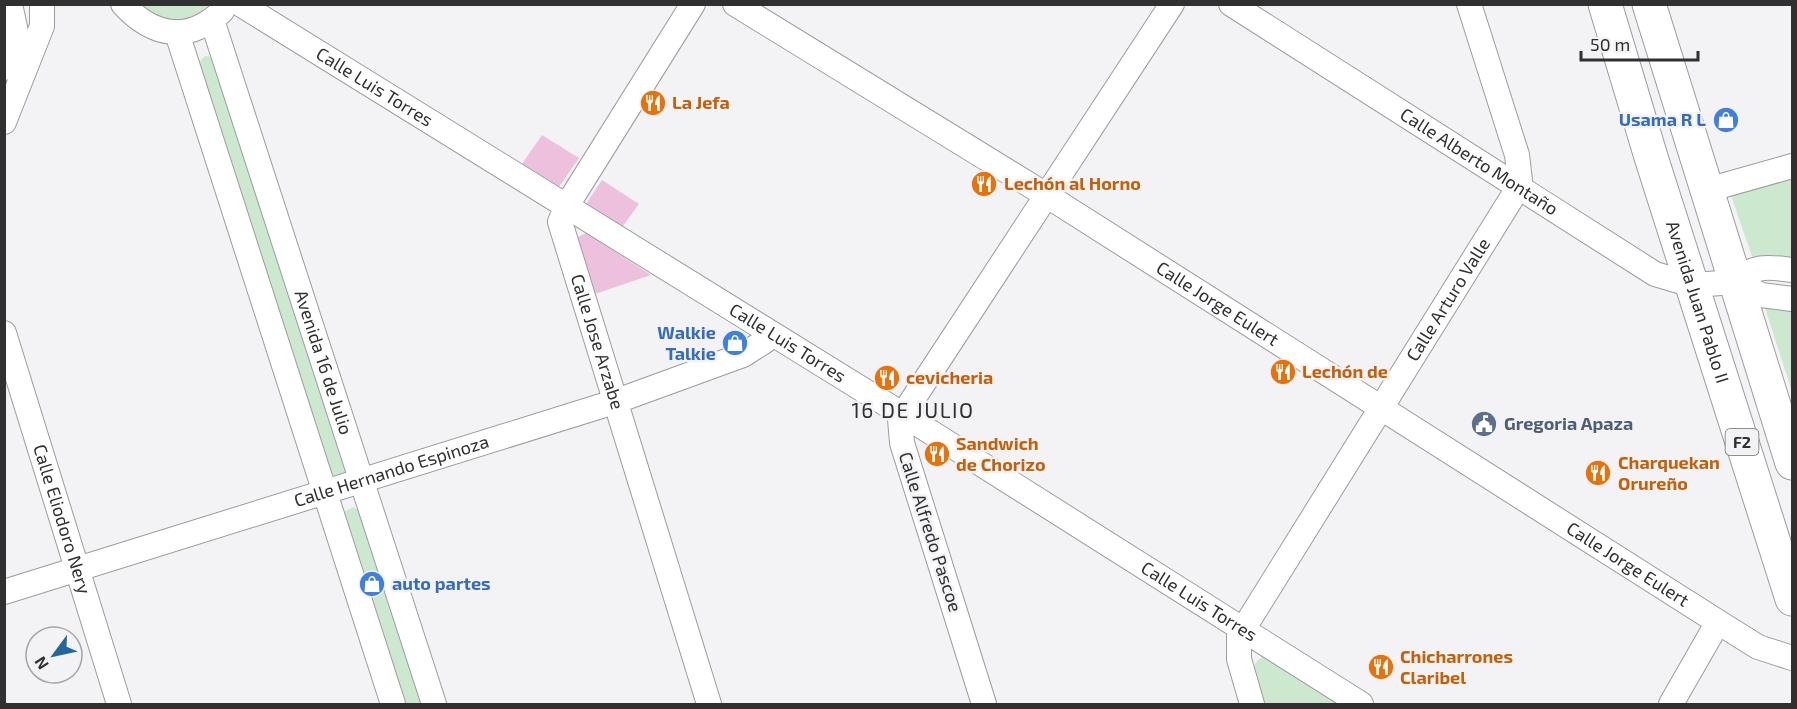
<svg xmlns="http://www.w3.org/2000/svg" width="1797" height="709" font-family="'Exo 2',sans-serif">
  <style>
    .green { fill: #cce9cf }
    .building { fill: #edc1de }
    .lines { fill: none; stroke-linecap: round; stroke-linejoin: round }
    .minor-casing { stroke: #9c9c9f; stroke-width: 26 }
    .highway-casing { stroke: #9c9c9f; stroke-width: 35 }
    .minor { stroke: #fff; stroke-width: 24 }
    .highway { stroke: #fff; stroke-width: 33 }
    .labels { text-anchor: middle; stroke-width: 5; stroke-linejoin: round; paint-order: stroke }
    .shield { fill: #f3f3f6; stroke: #6a6a6c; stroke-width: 1.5 }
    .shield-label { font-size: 16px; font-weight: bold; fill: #303031 }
    .street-label { font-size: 18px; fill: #303031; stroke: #f3f3f6 }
    .food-label { font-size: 18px; font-weight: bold; fill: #c56008; stroke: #f3f3f6; text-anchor: start }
    .shop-label { font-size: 18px; font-weight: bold; fill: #366cbe; stroke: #f3f3f6; text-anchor: end }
    .service-label { font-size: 18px; font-weight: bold; fill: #4e5e75; stroke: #f3f3f6; text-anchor: start }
    .quarter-label { font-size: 21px; letter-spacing: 1.5px; fill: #303031; stroke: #f3f3f6 }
  </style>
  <rect width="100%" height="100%" fill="#f3f3f6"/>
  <g class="green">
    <path d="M137,5H208C185,30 161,18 137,5Z"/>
    <path d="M205,56L214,57L347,467L344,476L329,479L194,68Z"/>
    <path d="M1792,177V258L1753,259L1730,193Z"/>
    <path d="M1769,302L1792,303V392L1765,308Z"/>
    <path d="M353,507L363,512L427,704H400L342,513Z"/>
    <path d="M1262,657L1270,658L1340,704H1265L1254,668L1256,662Z"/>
  </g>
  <g class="building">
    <path d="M542,135L579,158L559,187L522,164Z"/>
    <path d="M602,180L639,204L620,230L584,207Z"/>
    <path d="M586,233L651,275L592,295L576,238Z"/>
  </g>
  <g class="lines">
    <g class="minor-casing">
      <g id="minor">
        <path d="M123,4C153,37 189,43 222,11"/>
        <path id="s1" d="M240,4L902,414L1361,704"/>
        <path id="s2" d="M693,4L566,207L560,222L709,704"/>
        <path id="s3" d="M735,4L1046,195L1718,622L1758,647L1792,658"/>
        <path id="s4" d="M1231,4L1655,274L1692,285L1736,282"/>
        <path id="s5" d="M212,20L434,704"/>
        <path d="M177,33L393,704"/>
        <path d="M4,68L16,32L10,4"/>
        <path d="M4,122L42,26V4"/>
        <path d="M1707,190L1792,166"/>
        <path d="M1736,282C1754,264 1769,267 1792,270"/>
        <path d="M1736,282L1761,295L1792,299"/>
        <path id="s6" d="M4,333L119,704"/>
        <path id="s7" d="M4,592L614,402L743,355L765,341L770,333"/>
        <path d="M984,704L902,443L900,419L1172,4"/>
        <path id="s8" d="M1252,704L1239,659V636L1518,188L1520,181L1517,155L1469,4"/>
        <path d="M1671,704L1718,622"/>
      </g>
    </g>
    <g class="highway-casing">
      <g id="highway">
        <path id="s9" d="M1605,4L1651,157L1792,599"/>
        <path d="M1649,4L1792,463"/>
      </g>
    </g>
    <use href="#minor" class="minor"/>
    <use href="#highway" class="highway"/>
  </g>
  <defs>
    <g id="restaurant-disc" transform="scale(1.35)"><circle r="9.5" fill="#e8710a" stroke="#f3f3f6"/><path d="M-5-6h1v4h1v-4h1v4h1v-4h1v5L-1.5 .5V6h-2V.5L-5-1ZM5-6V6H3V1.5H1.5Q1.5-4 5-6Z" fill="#fff"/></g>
    <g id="shop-disc" transform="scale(1.35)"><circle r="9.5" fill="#3f7fe0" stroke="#f3f3f6"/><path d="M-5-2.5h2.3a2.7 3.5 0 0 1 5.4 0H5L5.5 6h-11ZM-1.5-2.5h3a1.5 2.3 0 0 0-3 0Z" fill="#fff"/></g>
    <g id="civic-disc" transform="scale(1.35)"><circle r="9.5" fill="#5c6f8a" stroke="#f3f3f6"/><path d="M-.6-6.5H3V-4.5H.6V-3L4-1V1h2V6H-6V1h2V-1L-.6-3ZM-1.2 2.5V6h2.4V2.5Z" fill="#fff"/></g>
  </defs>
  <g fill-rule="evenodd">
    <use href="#restaurant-disc" x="653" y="103"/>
    <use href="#shop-disc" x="1726" y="120"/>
    <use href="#restaurant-disc" x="984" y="184"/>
    <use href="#shop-disc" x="735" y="343"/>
    <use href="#restaurant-disc" x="1283" y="372"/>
    <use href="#restaurant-disc" x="887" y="378"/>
    <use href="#civic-disc" x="1484" y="424"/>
    <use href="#restaurant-disc" x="937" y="454"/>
    <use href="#restaurant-disc" x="1598" y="473"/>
    <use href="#shop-disc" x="372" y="584"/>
    <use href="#restaurant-disc" x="1381" y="667"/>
  </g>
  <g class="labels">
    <rect class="shield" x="1725.5" y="429" width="33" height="26" rx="4.5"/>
    <g class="shield-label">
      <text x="1742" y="448">F2</text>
    </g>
    <g class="street-label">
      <text dy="6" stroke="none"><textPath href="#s1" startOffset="158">Calle Luis Torres</textPath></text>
      <text dy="6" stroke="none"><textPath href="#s4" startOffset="294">Calle Alberto Montaño</textPath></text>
      <text dy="6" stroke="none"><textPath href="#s8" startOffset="466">Calle Arturo Valle</textPath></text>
      <text dy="6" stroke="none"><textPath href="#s9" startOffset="312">Avenida Juan Pablo II</textPath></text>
      <text dy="6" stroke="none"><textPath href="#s3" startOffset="568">Calle Jorge Eulert</textPath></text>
      <text dy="6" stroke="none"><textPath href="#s2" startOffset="381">Calle Jose Arzabe</textPath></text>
      <text dy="6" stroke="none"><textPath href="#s1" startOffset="644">Calle Luis Torres</textPath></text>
      <text dy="6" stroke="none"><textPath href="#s5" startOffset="360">Avenida 16 de Julio</textPath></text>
      <text dy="6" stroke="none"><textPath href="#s7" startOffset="406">Calle Hernando Espinoza</textPath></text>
      <text dy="6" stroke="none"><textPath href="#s6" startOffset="195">Calle Eliodoro Nery</textPath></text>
      <text transform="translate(930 532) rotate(72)" y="6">Calle Alfredo Pascoe</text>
      <text dy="6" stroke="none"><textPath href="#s3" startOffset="1054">Calle Jorge Eulert</textPath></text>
      <text dy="6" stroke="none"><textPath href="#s1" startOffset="1130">Calle Luis Torres</textPath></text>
    </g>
    <g class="food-label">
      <text x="672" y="109">La Jefa</text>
      <text x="1004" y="190">Lechón al Horno</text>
      <text x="1302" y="378">Lechón de</text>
      <text x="906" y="384">cevicheria</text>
      <text x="956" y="450">Sandwich<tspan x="956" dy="21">de Chorizo</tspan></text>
      <text x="1618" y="469">Charquekan<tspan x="1618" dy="21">Orureño</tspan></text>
      <text x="1400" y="663">Chicharrones<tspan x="1400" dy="21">Claribel</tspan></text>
    </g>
    <g class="shop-label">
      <text x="1706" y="126">Usama R L</text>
      <text x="716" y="339">Walkie<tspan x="716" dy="21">Talkie</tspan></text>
      <text x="392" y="590" text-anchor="start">auto partes</text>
    </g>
    <g class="service-label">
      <text x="1504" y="430">Gregoria Apaza</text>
    </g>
    <g class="quarter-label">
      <text x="913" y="418">16 DE JULIO</text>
    </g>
  </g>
  <rect width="1797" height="709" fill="none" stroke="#303031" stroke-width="12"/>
  <g transform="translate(54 655) rotate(237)"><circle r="28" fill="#f3f3f6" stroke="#a5a5a7" stroke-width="1.5"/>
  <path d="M0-4.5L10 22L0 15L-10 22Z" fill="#21699d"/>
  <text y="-9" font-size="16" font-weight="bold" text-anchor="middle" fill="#303031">N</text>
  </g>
  <path d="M1581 51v9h117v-9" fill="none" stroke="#303031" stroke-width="3"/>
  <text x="1590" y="51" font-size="18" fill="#303031" stroke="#f3f3f6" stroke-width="4.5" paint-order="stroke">50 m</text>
</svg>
